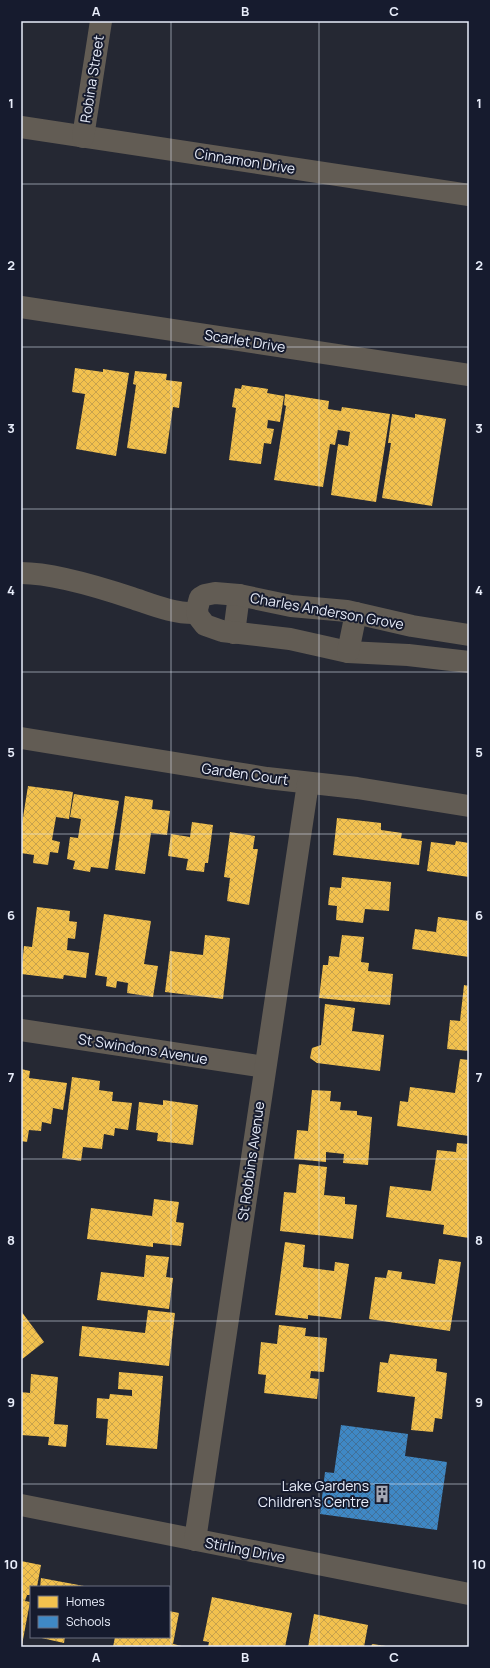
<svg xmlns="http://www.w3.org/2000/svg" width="490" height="1668" font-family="Manrope,sans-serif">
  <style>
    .homes { fill: url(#homes-cross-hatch) }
    .schools { fill: url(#schools-cross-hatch) }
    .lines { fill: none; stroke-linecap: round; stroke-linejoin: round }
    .minor { stroke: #625c54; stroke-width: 22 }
    .grid { fill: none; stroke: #e8edfa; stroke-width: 1; stroke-opacity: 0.55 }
    .labels { text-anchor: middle; stroke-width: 4; stroke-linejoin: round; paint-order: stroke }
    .street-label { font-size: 14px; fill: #e8edfa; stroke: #161b2e }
    .poi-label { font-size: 14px; fill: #e8edfa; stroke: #161b2e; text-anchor: end }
    .neatline { fill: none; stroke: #e8edfa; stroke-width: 1.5 }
    .grid-label { font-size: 13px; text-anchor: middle; font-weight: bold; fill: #e8edfa }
  </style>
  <defs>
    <pattern id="homes-cross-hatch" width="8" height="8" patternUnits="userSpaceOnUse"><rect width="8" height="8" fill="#f2c14e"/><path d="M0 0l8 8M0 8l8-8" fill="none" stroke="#c7a24d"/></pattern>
    <pattern id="schools-cross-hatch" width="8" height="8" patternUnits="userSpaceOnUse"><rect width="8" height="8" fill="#3f88c5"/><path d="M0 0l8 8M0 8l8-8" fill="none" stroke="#41719a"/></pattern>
  </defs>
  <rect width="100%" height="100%" fill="#252833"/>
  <g class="homes">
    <path d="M75,368L103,372V369L129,373L116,456L76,449L85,394L72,392Z"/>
    <path d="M135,371L167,374L166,380L182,382L179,408L173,407L166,454L127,448L136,385L133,384Z"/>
    <path d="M242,385L268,389L267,393L284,396L280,422L268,420L267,428L274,429L271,444L264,443L261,464L229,460L236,408L232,407L235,388L241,389Z"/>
    <path d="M285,394L329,401L328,409L341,411L342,407L390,414L376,502L331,495L338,444L348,446L350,432L338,430L339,424L335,445L330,444L323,487L274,480L286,406L284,405Z"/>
    <path d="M392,414L415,418V414L446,419L432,506L382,498L391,443H388Z"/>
    <path d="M28,786L73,792L69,819L56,817L52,840L60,842L58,853L50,852L48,865L33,863L34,855L21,853V830Z"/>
    <path d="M74,794L119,801L108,869L91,867L90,872L73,869L75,861L67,859L70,837L78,838L81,819L70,817Z"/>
    <path d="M125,796L153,800L152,809L170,811L167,835L151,833L145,874L115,870Z"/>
    <path d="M337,818L381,823V830L402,833L401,838L422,841L419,865L333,855Z"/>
    <path d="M192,822L213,825L208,863H205L204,872L186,870L188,859L168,856L171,834L190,837Z"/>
    <path d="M230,832L255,836L253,849H258L249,905L227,901L230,878L224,877Z"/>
    <path d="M456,841L469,843V877L427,871L431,842L455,845Z"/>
    <path d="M342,877L391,882L389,911L365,909L363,923L336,920L337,906L328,905L330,887L341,888Z"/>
    <path d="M37,907L70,911L69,921L77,922L75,939L68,938L67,950L89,953L86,978L64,975L63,979L21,974L24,946L32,947Z"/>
    <path d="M104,914L151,921L144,964L158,966L153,997L127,993L128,983L117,981L116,988L106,986L107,977L95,975Z"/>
    <path d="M438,917L469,921V957L412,949L415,929L436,932Z"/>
    <path d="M205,935L230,938L223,999L165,992L170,951L203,955Z"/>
    <path d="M342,935L364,937L361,962L369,963L368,971L393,974L390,1005L319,998L323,965H328L329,956L339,957Z"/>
    <path d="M464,985L469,986V1051L447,1049L450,1020L460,1021Z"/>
    <path d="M325,1004L355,1008L352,1031L384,1035L380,1071L317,1063L310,1058L312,1048L321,1045Z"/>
    <path d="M460,1059L469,1060V1136L397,1126L400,1101L408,1102L410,1087L455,1093Z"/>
    <path d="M21,1069L30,1071L29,1078L67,1083L63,1110L53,1108L51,1124L42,1122L41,1131L29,1130L27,1142L21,1141Z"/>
    <path d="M72,1077L100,1081L99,1090L113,1092L112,1101L132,1103L128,1130L115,1128L114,1136L104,1134L102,1149L83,1147L81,1161L62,1158Z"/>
    <path d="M312,1090L331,1091L330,1101L341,1102L340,1110L357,1111V1115L372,1117L368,1165L343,1163L344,1154L326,1152V1162L294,1159L297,1130L308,1131Z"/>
    <path d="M163,1100L198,1105L193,1145L157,1141L158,1133L136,1130L139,1102L163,1105Z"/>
    <path d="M457,1143L469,1144V1238L443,1234L444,1225L386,1217L390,1186L431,1191L437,1150L456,1152Z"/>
    <path d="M299,1164L327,1167L324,1195L345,1197V1204L357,1205L353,1239L280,1231L284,1192L296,1193Z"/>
    <path d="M154,1199L179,1202L176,1222L184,1223L181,1246L153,1243V1247L87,1239L91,1208L152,1216Z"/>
    <path d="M285,1242L305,1245L303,1267L334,1271L335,1262L349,1264L341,1319L308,1315V1319L275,1315Z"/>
    <path d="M146,1255L169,1257L166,1277L173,1278L169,1309L97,1300L101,1272L144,1277Z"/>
    <path d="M439,1259L461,1262L450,1331L369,1319L375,1277L386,1278L388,1270L402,1272L401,1279L435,1284Z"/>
    <path d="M148,1310L175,1313L169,1366L79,1356L82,1326L145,1333Z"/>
    <path d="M21,1311L44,1342L21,1360Z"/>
    <path d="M279,1325L306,1328L305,1336L327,1338L324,1372L311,1371L310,1378L319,1379L317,1399L264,1393L266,1375L258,1374L261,1342L277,1344Z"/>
    <path d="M390,1354L437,1359L436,1371L447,1373L442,1419L435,1418L433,1432L411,1430L415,1397L377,1392L380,1362L388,1363Z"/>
    <path d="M119,1372L163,1376L157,1449L106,1445L108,1419L96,1418L97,1398L109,1399L110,1394L132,1396V1390L118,1389Z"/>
    <path d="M31,1374L58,1377L54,1424L68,1425L66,1447L48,1445L49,1437L21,1435V1392L30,1393Z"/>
    <path d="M21,1561L41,1565L37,1587H31V1595H27L25,1601L30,1602L22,1645Z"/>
    <path d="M41,1578L84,1586V1587H40Z"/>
    <path d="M212,1597L292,1613L285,1647H208L209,1642L203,1641Z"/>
    <path d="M169,1611L179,1613L173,1644L186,1647H113L115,1637H169Z"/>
    <path d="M314,1614L368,1625L364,1647H308Z"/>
    <path d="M37,1637H65L64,1643Z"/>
    <path d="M372,1644L386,1646V1647H371Z"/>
  </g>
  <path class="schools" d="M341,1425L408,1434L405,1456L447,1462L437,1530L320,1514L325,1472L334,1473Z"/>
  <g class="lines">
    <g class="minor">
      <path d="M21,127L469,195"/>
      <path d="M83,137L101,21"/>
      <path d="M21,307L469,375"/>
      <path d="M21,573C52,573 102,588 132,598C153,605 174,614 197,613"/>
      <path d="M234,633L239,595"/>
      <path d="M469,635L412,626L347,611L291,606L239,595L215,593L205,595L200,598L197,609L198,616L205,625L222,631L290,639L348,652L408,655L469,662"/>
      <path d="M348,652L356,613"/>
      <path d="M21,738L267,778L357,788L469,806"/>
      <path d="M21,1030L265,1067"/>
      <path d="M21,1505L469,1594"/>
      <path d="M195,1540L308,783"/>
    </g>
  </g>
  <path class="grid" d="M171,21V1647M319,21V1647M21,184H469M21,347H469M21,509H469M21,672H469M21,834H469M21,996H469M21,1159H469M21,1321H469M21,1484H469"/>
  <defs>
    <g id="building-bare" transform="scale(1.38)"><path d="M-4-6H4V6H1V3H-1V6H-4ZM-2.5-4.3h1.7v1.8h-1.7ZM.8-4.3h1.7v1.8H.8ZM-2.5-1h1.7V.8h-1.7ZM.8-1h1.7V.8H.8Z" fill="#a4a8b4" stroke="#161b2e" stroke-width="2.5" paint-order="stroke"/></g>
  </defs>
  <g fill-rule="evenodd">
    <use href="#building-bare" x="382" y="1494"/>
  </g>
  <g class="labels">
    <g class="street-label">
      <text transform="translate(92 79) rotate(-81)" y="5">Robina Street</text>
      <text transform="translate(245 161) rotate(9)" y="5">Cinnamon Drive</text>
      <text transform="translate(245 341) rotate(9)" y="5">Scarlet Drive</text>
      <text transform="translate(327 611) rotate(10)" y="5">Charles Anderson Grove</text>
      <text transform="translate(245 774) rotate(8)" y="5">Garden Court</text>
      <text transform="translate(143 1049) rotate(9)" y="5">St Swindons Avenue</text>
      <text transform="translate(251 1161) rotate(-82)" y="5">St Robbins Avenue</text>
      <text transform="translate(245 1550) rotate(11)" y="5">Stirling Drive</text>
    </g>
    <g class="poi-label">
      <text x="369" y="1491">Lake Gardens<tspan x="369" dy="16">Children's Centre</tspan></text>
    </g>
  </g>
  <rect width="490" height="1668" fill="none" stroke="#161b2e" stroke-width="44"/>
  <rect x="30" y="1586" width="140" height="52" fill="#161b2e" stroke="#6a6f80"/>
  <rect x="38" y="1596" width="20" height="12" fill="#f2c14e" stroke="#6a6f80"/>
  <text x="66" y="1606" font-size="12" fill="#e8edfa">Homes</text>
  <rect x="38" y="1616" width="20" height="12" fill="#3f88c5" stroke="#6a6f80"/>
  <text x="66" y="1626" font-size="12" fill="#e8edfa">Schools</text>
  <rect x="22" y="22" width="446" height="1624" class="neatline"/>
  <g class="grid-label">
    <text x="96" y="16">A</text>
    <text x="245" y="16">B</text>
    <text x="394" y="16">C</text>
    <text x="11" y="108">1</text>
    <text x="479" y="108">1</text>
    <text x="11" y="270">2</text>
    <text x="479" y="270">2</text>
    <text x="11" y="433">3</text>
    <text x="479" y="433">3</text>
    <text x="11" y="595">4</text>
    <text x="479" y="595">4</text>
    <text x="11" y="757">5</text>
    <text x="479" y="757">5</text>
    <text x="11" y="920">6</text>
    <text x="479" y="920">6</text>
    <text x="11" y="1082">7</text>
    <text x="479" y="1082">7</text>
    <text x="11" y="1245">8</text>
    <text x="479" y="1245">8</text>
    <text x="11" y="1407">9</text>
    <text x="479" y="1407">9</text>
    <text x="11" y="1569">10</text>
    <text x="479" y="1569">10</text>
    <text x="96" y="1662">A</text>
    <text x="245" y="1662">B</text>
    <text x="394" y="1662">C</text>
  </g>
</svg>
